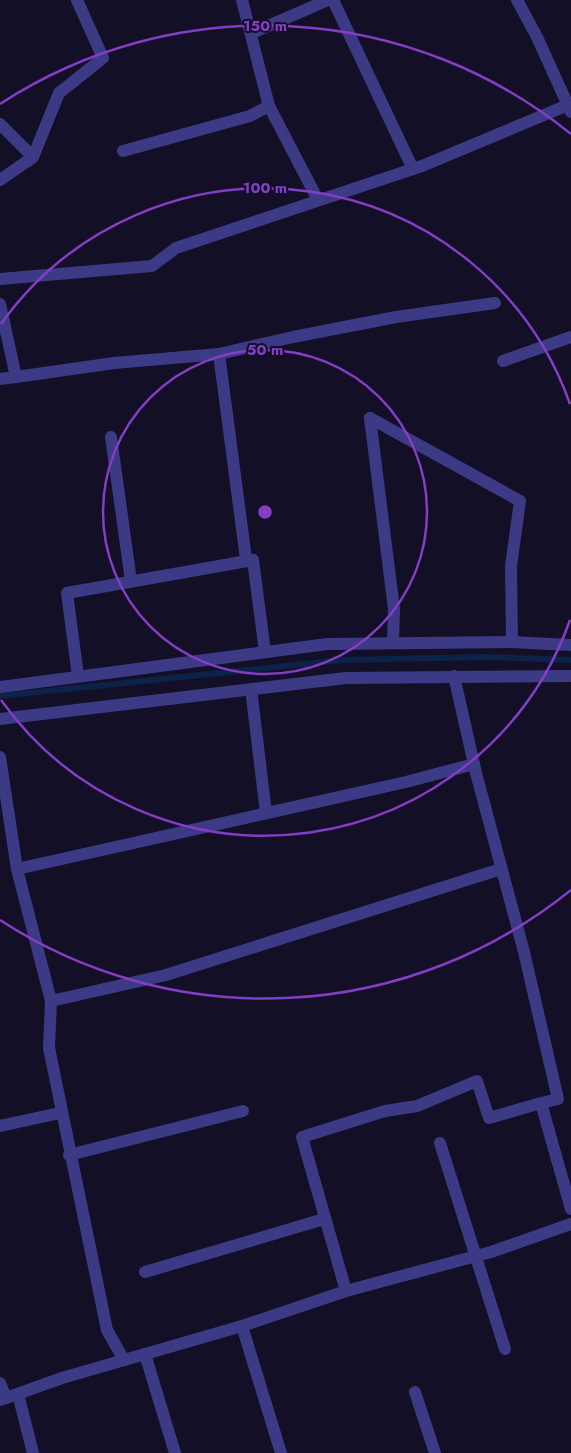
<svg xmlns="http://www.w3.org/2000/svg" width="571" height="1453" font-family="Jost,sans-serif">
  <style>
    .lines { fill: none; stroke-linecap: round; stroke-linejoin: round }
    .stream { stroke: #0c2248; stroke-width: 6 }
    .street { stroke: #3d3a85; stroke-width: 12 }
    .ring { fill: none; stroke: #843dc5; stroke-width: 2.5 }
    .centre { fill: #843dc5; stroke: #130f26; stroke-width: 2.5 }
    .ring-label { font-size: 15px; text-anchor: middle; font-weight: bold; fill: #843dc5; stroke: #130f26; stroke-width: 4; stroke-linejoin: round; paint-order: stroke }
  </style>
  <rect width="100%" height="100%" fill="#130f26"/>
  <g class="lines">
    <path class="stream" d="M0,696L343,660L488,657L571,660"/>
    <g class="street">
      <path d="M242,0L269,106L318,200"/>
      <path d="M333,0L413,169"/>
      <path d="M517,0L537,37L571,112"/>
      <path d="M252,33L328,0"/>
      <path d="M0,124L33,157L28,161"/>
      <path d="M123,151L250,116L269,106"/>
      <path d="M0,180L33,157L59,93L103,58L77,0"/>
      <path d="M0,279L152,266L176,248L422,166L568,105"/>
      <path d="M0,304L16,377L0,379"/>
      <path d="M219,354L246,559L253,560"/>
      <path d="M503,361L571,337"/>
      <path d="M16,377L114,363L219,354L293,337L396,317L495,303"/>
      <path d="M370,418L520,501L511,566L512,642"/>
      <path d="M370,418L394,609L393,643"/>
      <path d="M111,437L131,581"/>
      <path d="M78,676L67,593L253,560L265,652"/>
      <path d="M454,676L476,773L524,952L558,1099L541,1103"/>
      <path d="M0,687L327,644L512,642L571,645"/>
      <path d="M251,689L266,813"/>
      <path d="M0,719L346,678L571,676"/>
      <path d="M0,757L17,869L51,1001"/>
      <path d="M17,869L406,782L474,764"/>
      <path d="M0,1126L60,1113"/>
      <path d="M440,1143L505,1349"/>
      <path d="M69,1155L243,1111"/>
      <path d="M145,1272L324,1219"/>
      <path d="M346,1291L302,1137L385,1111L417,1106L477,1081L489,1118L541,1103L571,1209"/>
      <path d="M242,1326L346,1291L491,1252L571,1224"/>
      <path d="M145,1354L175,1453"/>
      <path d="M124,1360L107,1330L49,1048L51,1001L166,975L501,869"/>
      <path d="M0,1383L6,1398"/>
      <path d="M415,1392L435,1453"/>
      <path d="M18,1394L33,1453"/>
      <path d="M0,1400L62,1378L242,1326L281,1453"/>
    </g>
  </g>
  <g class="ring">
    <circle cx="265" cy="512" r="162"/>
    <path d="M570 620A324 324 0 0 1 1 700M1 324A324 324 0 0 1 570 404"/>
    <path d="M571 890A486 486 0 0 1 0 920M0 104A486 486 0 0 1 571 134"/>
  </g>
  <circle cx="265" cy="512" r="8" class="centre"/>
  <g class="ring-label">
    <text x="265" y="31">150 m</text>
    <text x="265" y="193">100 m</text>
    <text x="265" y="355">50 m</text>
  </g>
</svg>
